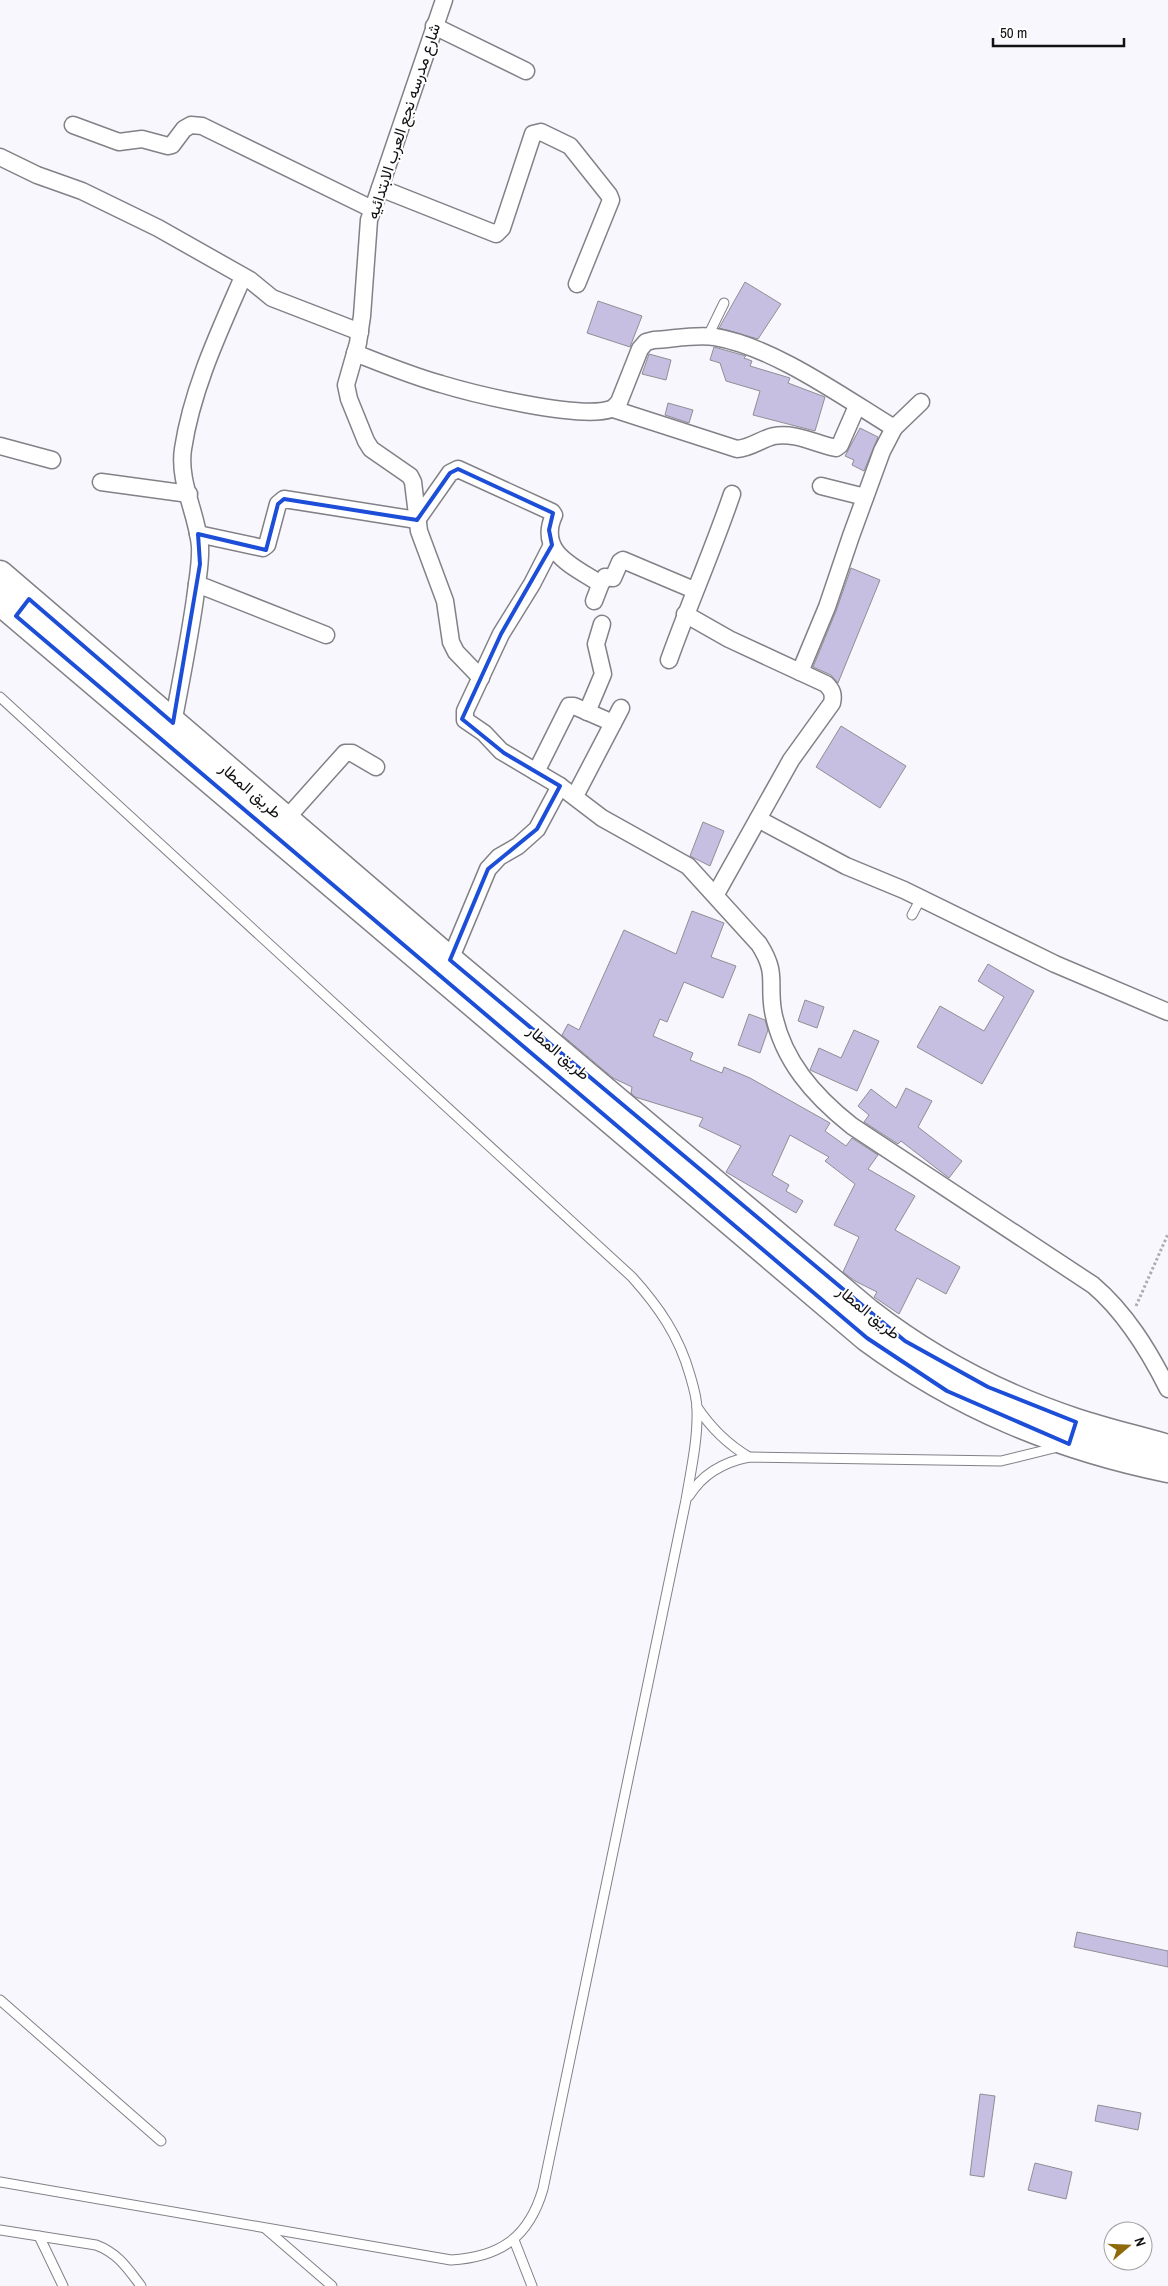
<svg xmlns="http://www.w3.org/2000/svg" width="1168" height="2286" font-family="'Archivo Narrow',Vazirmatn,sans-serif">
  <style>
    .building { fill: #c6bfe1; stroke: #908e94 }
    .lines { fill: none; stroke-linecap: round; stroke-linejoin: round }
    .service-casing { stroke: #828187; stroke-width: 11 }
    .minor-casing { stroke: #828187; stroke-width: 19 }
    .primary-casing { stroke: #828187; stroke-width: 29 }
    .path { stroke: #adacb2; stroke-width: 3; stroke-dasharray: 2.5 2.5; stroke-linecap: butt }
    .service { stroke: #fff; stroke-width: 9 }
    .minor { stroke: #fff; stroke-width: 16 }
    .primary { stroke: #fff; stroke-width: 26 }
    .marked { fill: none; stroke: #1d4ed8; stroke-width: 4; stroke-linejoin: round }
    .labels { text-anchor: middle; stroke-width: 4; stroke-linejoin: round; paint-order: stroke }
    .street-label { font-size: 16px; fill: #111013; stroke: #fff }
  </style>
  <rect width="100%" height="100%" fill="#f8f7fe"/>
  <g class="building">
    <path d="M745,282L781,304L758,339L719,328Z"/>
    <path d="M598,301L642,316L630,347L587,333Z"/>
    <path d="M714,347L746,356L744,358L752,361L750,366L790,378L788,383L825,397L815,431L753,415L760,391L726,381L720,363L710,360Z"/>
    <path d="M649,354L671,360L666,380L642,374Z"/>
    <path d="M668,403L693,410L689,423L665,415Z"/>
    <path d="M860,428L878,437L864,471L852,465L854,460L845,456Z"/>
    <path d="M851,568L880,580L838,683L831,675L813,667L836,611Z"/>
    <path d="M841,726L906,766L880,808L816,767Z"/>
    <path d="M703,822L724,831L710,866L690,856Z"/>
    <path d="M692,911L724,923L711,957L736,966L723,998L684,982L667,1022L660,1019L653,1036L693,1053L690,1060L722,1073L724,1067L750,1078L830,1123L825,1131L846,1146L852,1138L878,1155L868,1169L915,1196L895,1230L960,1267L946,1294L917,1278L899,1314L874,1297L877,1292L855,1281L843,1272L859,1237L834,1225L855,1184L825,1161L829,1157L790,1135L772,1175L789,1185L786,1191L803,1201L796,1213L726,1172L741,1146L699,1126L703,1118L635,1097L631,1093L632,1087L613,1078L562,1035L568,1024L579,1030L624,930L676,954Z"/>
    <path d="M988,964L1034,991L982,1084L917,1047L940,1006L984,1031L1004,997L978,981Z"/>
    <path d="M805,1000L824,1007L817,1028L798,1021Z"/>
    <path d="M749,1014L765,1020L768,1030L760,1053L738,1045Z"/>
    <path d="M854,1030L879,1041L857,1091L810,1070L819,1048L841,1058Z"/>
    <path d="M906,1088L932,1101L918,1127L962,1161L949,1178L901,1141L898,1144L864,1122L869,1115L858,1106L871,1089L896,1108Z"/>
    <path d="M1077,1932L1168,1951V1967L1074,1947Z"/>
    <path d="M980,2094L995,2096L984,2177L970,2175Z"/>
    <path d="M1098,2105L1141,2113L1138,2130L1095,2121Z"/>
    <path d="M1035,2163L1072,2172L1066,2199L1028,2190Z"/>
  </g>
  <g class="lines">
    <g class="service-casing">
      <g id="service">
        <path d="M707,338L724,303"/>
        <path d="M0,697L632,1277C659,1307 679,1336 690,1375C693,1385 697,1398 697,1409C698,1439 691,1470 686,1500L543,2189C529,2237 501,2257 451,2260L0,2182"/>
        <path d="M912,915L921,898"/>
        <path d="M697,1407C711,1428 727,1444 749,1457"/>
        <path d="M689,1496C703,1473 724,1462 749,1457L1001,1461L1058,1447"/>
        <path d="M0,2000L161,2141"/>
        <path d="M266,2229L332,2286"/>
        <path d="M0,2230L96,2245C118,2253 128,2269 141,2286"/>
        <path d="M39,2236L63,2286"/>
        <path d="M514,2240L532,2286"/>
      </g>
    </g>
    <g class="minor-casing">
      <g id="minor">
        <path d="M444,0L369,220L362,316L358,343L346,385L349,399L366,441L371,449L410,476L413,482L419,531L445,601L451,642L456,652L481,678"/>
        <path d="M434,26L526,71"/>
        <path d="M73,125L119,142L142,139L168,146L172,145L184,129L191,125L202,126L372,209"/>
        <path d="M0,157L37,175L82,191L158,228L250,280L272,298L360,332"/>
        <path d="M380,188L496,234L502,228L533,134L541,132L570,146L609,195L611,200L577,284"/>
        <path d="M355,353C383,364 412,376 441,384C474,394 581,420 611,409C614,408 616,405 619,402L640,349L646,342L654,340C673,339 696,334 715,337C774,347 843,397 894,428"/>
        <path d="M613,409L737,449C751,448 761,439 774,436C795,432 816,444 836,448L840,445L857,406"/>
        <path d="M0,446L52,460"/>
        <path d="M101,482L189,494"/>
        <path d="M821,486L865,497"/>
        <path d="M198,534L263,548L267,545L278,504L284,499L417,520L450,473L458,469L552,512L554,515C537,552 573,566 599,583L602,582L605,577L613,578L620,562L623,560L694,590"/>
        <path d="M552,545L532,584L501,634L465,711V720L484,733L501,751L560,786L602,818L688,866L759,944C778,974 768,981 773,1011C782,1060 814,1096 852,1126L1093,1285C1126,1313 1149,1351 1168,1389"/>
        <path d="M197,584L326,635"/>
        <path d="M594,601L601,583"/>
        <path d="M685,614L729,639L826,684C832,690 834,694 832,703L791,760L716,894"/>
        <path d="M669,660C689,604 713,550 732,494"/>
        <path d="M800,672L827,607L851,536L882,451L894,428L921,402"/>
        <path d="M587,712L603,674L596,644L602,624"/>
        <path d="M173,723C181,681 189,641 195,599C197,581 201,564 200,546C197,513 178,482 183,449C192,389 219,332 243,277"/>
        <path d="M536,772L569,706H574L613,723"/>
        <path d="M575,796L621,708"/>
        <path d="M286,819L345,753H352L376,767"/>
        <path d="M758,819L846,866L904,890L1055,964L1168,1012"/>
        <path d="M450,960L488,869L499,857L518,846L537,829L560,786"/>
      </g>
    </g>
    <g class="primary-casing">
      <g id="primary">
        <path d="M0,574L450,960L868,1312C931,1361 1000,1397 1076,1422C1106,1432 1137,1439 1168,1448"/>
        <path d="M0,602L867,1338C958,1405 1056,1446 1168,1469"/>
      </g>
    </g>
    <path class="path" d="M1136,1306L1168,1234"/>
    <use href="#service" class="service"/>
    <use href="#minor" class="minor"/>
    <use href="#primary" class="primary"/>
  </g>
  <path class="marked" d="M458,469L553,513L549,530L552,545L501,634L462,719L504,753L560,786L537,829L488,869L450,960L905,1341L988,1387L1076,1422L1069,1444L947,1391L867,1338L16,616L29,599L173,723L200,564L198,534L266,550L278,504L284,499L417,520L450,473Z"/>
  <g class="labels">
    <g class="street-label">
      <text transform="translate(403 121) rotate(-72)" y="6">شارع مدرسه نجع العرب الابتدائيه</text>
      <text transform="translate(251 790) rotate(41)" y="6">طريق المطار</text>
      <text transform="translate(559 1052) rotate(40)" y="6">طريق المطار</text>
      <text transform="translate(869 1312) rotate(39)" y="6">طريق المطار</text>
    </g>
  </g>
  <g transform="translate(1128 2246) rotate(71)"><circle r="24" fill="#ffffff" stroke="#a09fa1"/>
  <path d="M0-4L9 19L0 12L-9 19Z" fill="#8e6a0d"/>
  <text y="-8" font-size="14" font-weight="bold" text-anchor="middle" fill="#111013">N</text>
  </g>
  <path d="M993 38v8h131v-8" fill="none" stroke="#111013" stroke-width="2.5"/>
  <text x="1000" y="38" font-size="15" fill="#111013" stroke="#ffffff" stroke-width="4" paint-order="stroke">50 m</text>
</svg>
